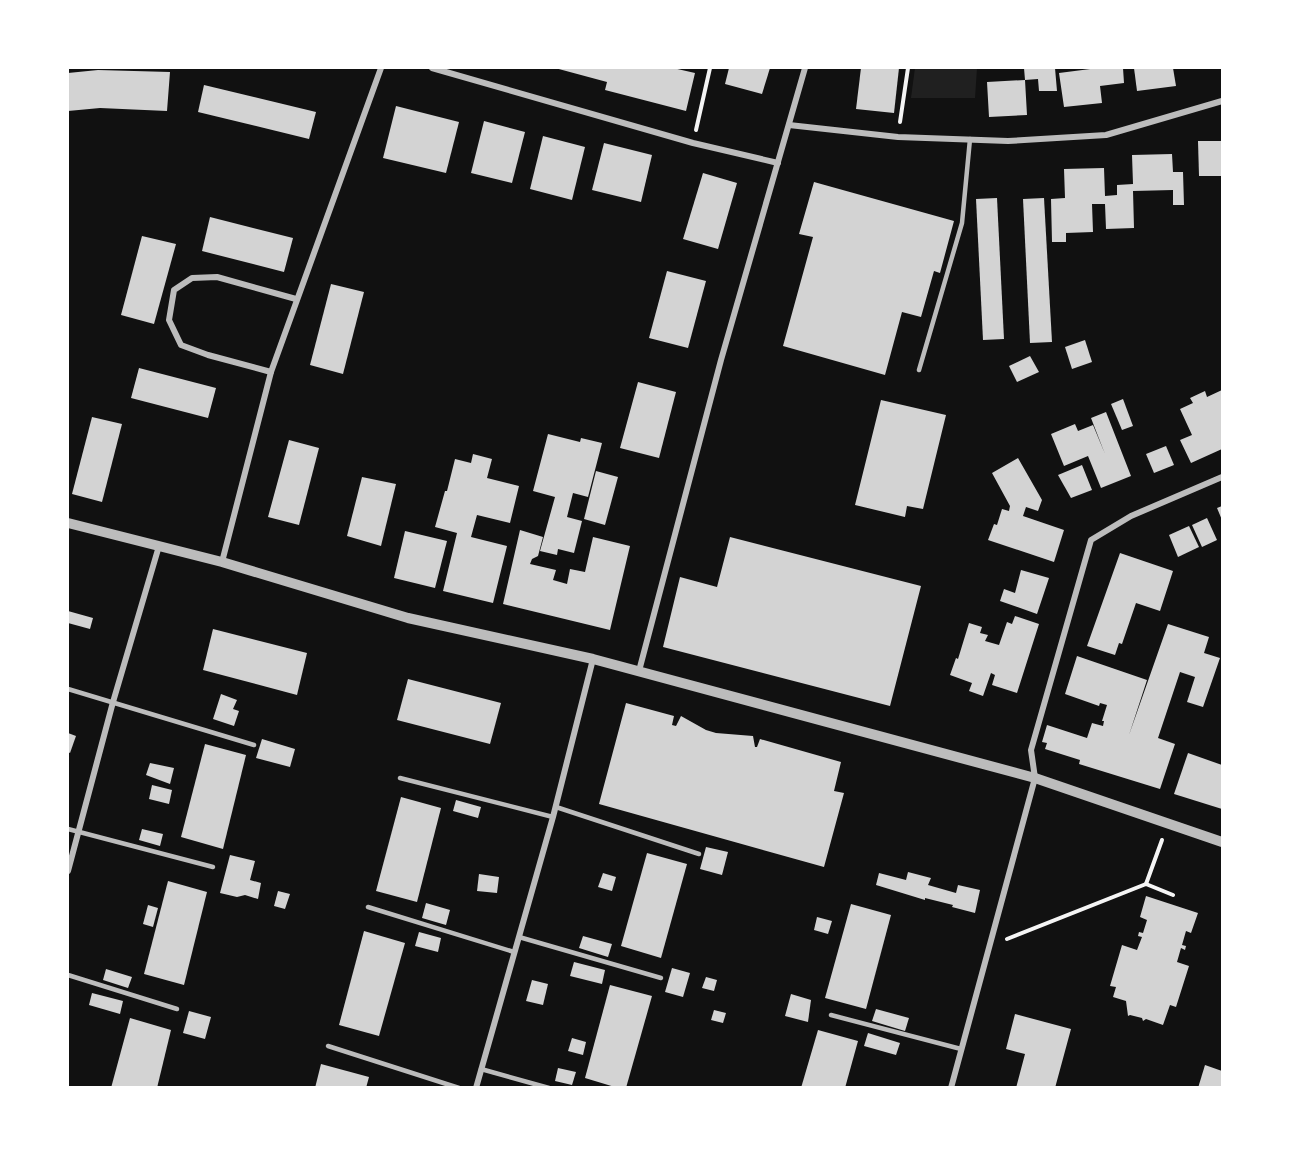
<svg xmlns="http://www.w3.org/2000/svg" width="1290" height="1155" font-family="'IBM Plex Sans',sans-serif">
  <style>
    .green { fill: #202020 }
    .building { fill: #d3d3d3 }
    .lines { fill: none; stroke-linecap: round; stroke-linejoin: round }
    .path { stroke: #f5f5f5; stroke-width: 4 }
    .service { stroke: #bcbcbc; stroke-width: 4.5 }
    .minor { stroke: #bcbcbc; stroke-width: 6 }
    .tertiary { stroke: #bcbcbc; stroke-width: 10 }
  </style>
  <rect width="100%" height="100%" fill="#111"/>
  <path class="green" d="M915,68H977L975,98H911Z"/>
  <g class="building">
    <path d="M555,68H673L695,73L686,111L605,90L607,82Z"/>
    <path d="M729,68H770L762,94L725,84Z"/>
    <path d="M861,68H899L894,113L856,109Z"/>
    <path d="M1024,68H1055L1057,91H1039L1038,79L1025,80L1027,115L989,117L987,82L1025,80Z"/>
    <path d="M1098,68H1123L1124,83L1100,86L1102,103L1064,107L1059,73Z"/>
    <path d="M1134,68H1173L1176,86L1137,91Z"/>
    <path d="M98,70L170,72L167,111L100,108L68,111V73Z"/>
    <path d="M204,85L316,112L309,139L198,112Z"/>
    <path d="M396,106L459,122L446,173L383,158Z"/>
    <path d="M484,121L525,132L512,183L471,173Z"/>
    <path d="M543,136L585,147L572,200L530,189Z"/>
    <path d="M1198,141H1222V176H1199Z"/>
    <path d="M604,143L652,155L641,202L592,190Z"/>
    <path d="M1172,154L1173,172H1183L1184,205H1173V190L1133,191L1134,228L1106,229L1105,204H1092L1093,232L1066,233V242H1052L1051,199L1065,198L1064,169L1104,168L1105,196L1117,195V185L1133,184L1132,155Z"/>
    <path d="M703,173L737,183L718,249L683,239Z"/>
    <path d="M814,182L954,221L940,273L934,271L921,317L902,312L885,375L783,346L813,237L799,234Z"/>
    <path d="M997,198L1004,339L983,340L976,199Z"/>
    <path d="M1044,198L1052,342L1030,343L1023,199Z"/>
    <path d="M210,217L293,238L284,272L202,251Z"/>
    <path d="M142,236L176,244L154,324L121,315Z"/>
    <path d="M667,271L706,281L688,348L649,338Z"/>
    <path d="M331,284L364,292L343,374L310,365Z"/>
    <path d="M1085,340L1092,362L1072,369L1065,347Z"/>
    <path d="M1030,356L1039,372L1017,382L1009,366Z"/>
    <path d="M139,368L216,388L208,418L131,398Z"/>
    <path d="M638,382L676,392L659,458L620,448Z"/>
    <path d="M1222,390V449L1191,463L1180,440L1192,435L1180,409L1193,403L1190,398L1205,391L1207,397Z"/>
    <path d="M1123,399L1133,426L1122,430L1111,404Z"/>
    <path d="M881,400L946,415L923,509L907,506L905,517L855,505Z"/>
    <path d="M1106,412L1131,476L1101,488L1088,456L1064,466L1051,434L1075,424L1078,431L1093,425L1105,454L1091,418Z"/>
    <path d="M92,417L122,424L102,502L72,494Z"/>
    <path d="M548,434L580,442L581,438L602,443L588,497L573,493L567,517L582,521L574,553L558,549L557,555L540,551L555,497L533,491Z"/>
    <path d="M289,440L319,448L299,525L268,517Z"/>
    <path d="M1166,446L1174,465L1154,473L1146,454Z"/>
    <path d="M473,454L492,459L487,478L519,486L510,523L477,515L471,537L507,546L493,603L443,591L457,533L435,527L445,491H447L455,459L471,463Z"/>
    <path d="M1018,458L1042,500L1038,511L1026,507L1023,516L1064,530L1054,562L988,540L994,524L997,525L1002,509L1009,511L1010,506L992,473Z"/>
    <path d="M1082,465L1092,490L1071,498L1058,475Z"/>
    <path d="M596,471L618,477L605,525L584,519Z"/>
    <path d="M362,477L396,484L381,546L347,536Z"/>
    <path d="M1222,506V520L1217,508Z"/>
    <path d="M1207,518L1217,540L1202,547L1192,525Z"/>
    <path d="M1189,526L1199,547L1178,557L1169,535Z"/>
    <path d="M520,530L543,537L538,556L532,559L530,564L556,570L553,580L567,584L570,569L585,572L593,537L630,546L610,630L503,604Z"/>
    <path d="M405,531L447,541L435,588L394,578Z"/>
    <path d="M730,537L921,586L890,706L663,647L680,577L717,587Z"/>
    <path d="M1120,553L1173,571L1160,611L1136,603L1122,644L1119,643L1115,655L1087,646Z"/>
    <path d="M1021,570L1049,578L1037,614L1000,601L1004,589L1015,593Z"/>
    <path d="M68,611L93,618L90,629L68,623Z"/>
    <path d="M1015,616L1039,624L1017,693L992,685L995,675L991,673L983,696L969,691L972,683L950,675L956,658L958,659L969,623L982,627L980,633L988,635L985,641L999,645L1007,622L1012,624Z"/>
    <path d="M1168,624L1209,637L1204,653L1220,658L1203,707L1187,702L1195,677L1180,672L1158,738L1175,744L1160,789L1079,764L1080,760L1045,749L1047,743L1042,742L1047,725L1087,738L1092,723L1103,726L1104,721H1102L1107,705L1100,703L1099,706L1065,694L1077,656L1147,680L1129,735Z"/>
    <path d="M213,629L307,653L297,695L203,670Z"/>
    <path d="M408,679L501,703L490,744L397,720Z"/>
    <path d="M221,694L237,700L233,709L239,711L234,726L213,719Z"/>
    <path d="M626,703L674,716L672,725L676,726L681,716L706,730L716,733L753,736L755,747H757L760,739L841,762L834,791L844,793L824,867L599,804Z"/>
    <path d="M68,733L76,736L70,753L68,752Z"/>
    <path d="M262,739L295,749L290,767L256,758Z"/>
    <path d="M205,744L246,755L223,849L181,837Z"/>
    <path d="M1188,753L1222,765V809L1174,794Z"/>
    <path d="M150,763L174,768L170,784L146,775Z"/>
    <path d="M152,785L172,790L169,804L149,799Z"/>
    <path d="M401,797L441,808L417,902L376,891Z"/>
    <path d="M456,800L481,807L478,818L453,811Z"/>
    <path d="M142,829L163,834L160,846L139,840Z"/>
    <path d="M706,847L728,852L722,875L700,869Z"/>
    <path d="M647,853L687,864L661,958L621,946Z"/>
    <path d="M230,855L255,861L250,880L261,883L258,899L245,895L237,897L220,893Z"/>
    <path d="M908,872L931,878L928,885L956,893L958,885L980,890L975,913L952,907L953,905L925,898V900L876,885L879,873L906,880Z"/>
    <path d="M603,873L616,877L612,891L598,887Z"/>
    <path d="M479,874L499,877L497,893L477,891Z"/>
    <path d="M168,881L207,892L184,985L144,974Z"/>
    <path d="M278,891L290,894L285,909L274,906Z"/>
    <path d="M1146,896L1198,913L1191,933L1186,931L1182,945L1186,946L1185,950L1181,948L1177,962L1189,966L1176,1007L1170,1005L1163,1025L1146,1019L1143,1021L1142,1018L1130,1015L1128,1016L1126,1001L1113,997L1116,987L1110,986L1122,945L1137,950L1142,937L1138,936L1139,932L1143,933L1147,920L1140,917Z"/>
    <path d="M426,903L450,910L446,925L422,918Z"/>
    <path d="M851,904L891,915L866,1009L825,998Z"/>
    <path d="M148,905L158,908L153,927L143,924Z"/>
    <path d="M817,917L832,921L828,934L814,930Z"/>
    <path d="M364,931L405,943L379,1036L339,1025Z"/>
    <path d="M419,932L441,938L438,952L415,946Z"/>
    <path d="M583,936L612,944L608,957L579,948Z"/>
    <path d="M574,962L605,970L602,984L570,976Z"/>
    <path d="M672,968L690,973L683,997L665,992Z"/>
    <path d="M106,969L132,977L128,988L103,980Z"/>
    <path d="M706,977L717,980L714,991L702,988Z"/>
    <path d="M532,980L548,984L543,1005L526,1001Z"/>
    <path d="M610,985L652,996L626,1088H618L585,1078Z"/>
    <path d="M92,993L123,1001L120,1014L89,1005Z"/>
    <path d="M791,994L811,1000L808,1022L785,1016Z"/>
    <path d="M876,1009L909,1018L905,1031L872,1021Z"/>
    <path d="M714,1010L726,1013L723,1023L711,1020Z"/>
    <path d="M189,1011L211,1017L205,1039L183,1033Z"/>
    <path d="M1015,1014L1071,1029L1055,1088H1016L1025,1054L1006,1049Z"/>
    <path d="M130,1018L171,1030L157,1088H111Z"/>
    <path d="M818,1030L858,1041L845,1088H801Z"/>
    <path d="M868,1033L900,1043L896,1055L864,1046Z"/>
    <path d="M572,1038L586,1042L583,1055L568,1051Z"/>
    <path d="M321,1064L369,1077L366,1088H315Z"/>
    <path d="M1205,1065L1222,1071V1088H1198Z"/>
    <path d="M558,1068L576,1072L572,1085L555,1081Z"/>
  </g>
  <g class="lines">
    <g class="path">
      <path d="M900,122L908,68"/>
      <path d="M696,130L710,68"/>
      <path d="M1146,884L1162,840"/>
      <path d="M1007,939L1146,884L1173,895"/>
    </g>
    <g class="service">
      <path d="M919,370L962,223L970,139"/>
      <path d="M68,689L254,745"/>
      <path d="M400,778L553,817"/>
      <path d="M556,807L699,854"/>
      <path d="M68,829L213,867"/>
      <path d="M368,907L514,952"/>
      <path d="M519,937L661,978"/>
      <path d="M68,975L177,1009"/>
      <path d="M831,1015L961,1049"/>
      <path d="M328,1046L459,1088"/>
      <path d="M481,1069L549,1088"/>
    </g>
    <g class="minor">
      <path d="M432,68L693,143L778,163"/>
      <path d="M789,125L898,137L1008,141L1106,135L1222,101"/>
      <path d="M271,372L208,355L181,345L169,320L174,290L192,278L217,277L296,299"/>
      <path d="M222,562L271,372L381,68"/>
      <path d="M639,671L721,360L805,68"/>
      <path d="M68,871L113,702L159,546"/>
      <path d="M476,1088L553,817L593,659"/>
      <path d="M951,1088L1035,778L1031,750L1091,540L1131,516L1222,477"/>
    </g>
    <path class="tertiary" d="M68,523L222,562L408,618L593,659L1035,778L1222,842"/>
  </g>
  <rect width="1290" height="1155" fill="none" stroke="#ffffff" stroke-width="138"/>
</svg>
